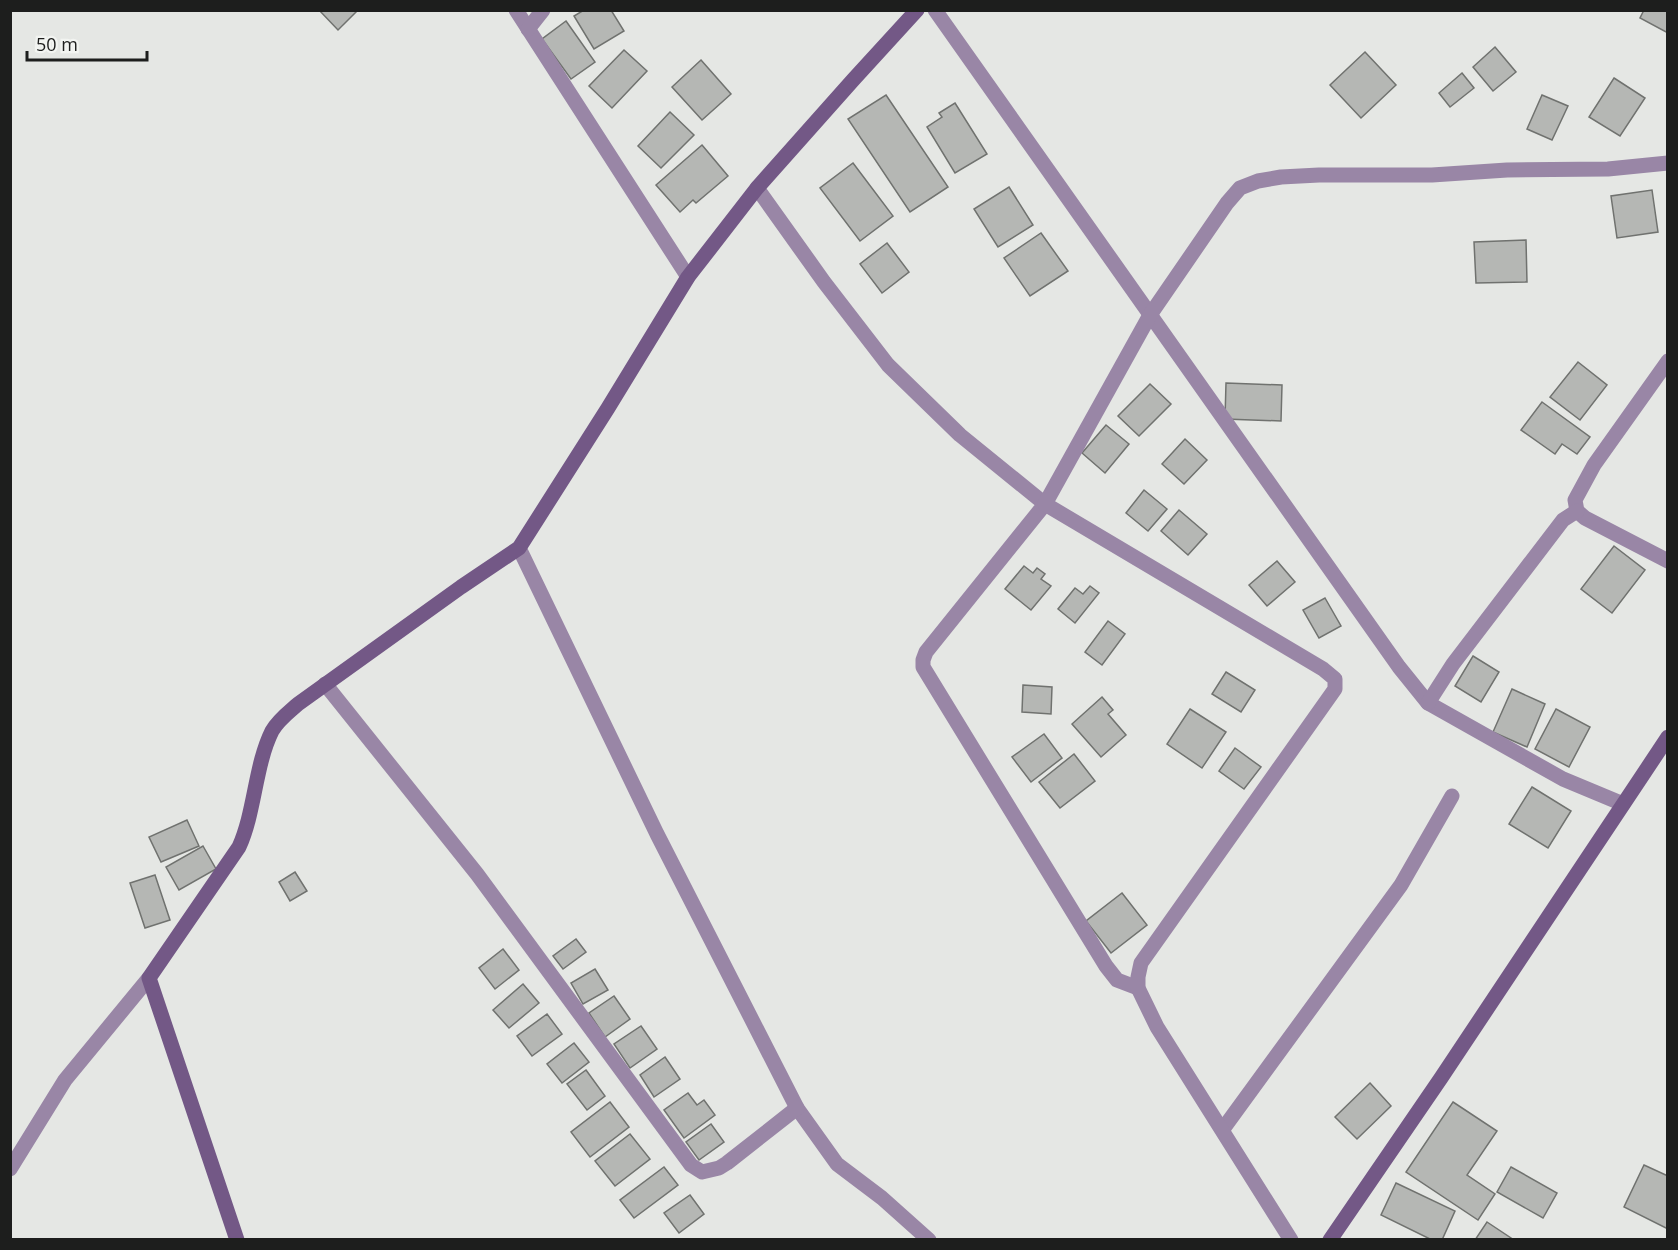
<svg xmlns="http://www.w3.org/2000/svg" width="1678" height="1250" font-family="'Open Sans',sans-serif">
  <style>
    .building { fill: #b5b7b4; stroke: #70726f; stroke-width: 1.5 }
    .lines { fill: none; stroke-linecap: round; stroke-linejoin: round }
    .street { stroke: #9986a6; stroke-width: 15 }
    .secondary { stroke: #735886; stroke-width: 15 }
  </style>
  <rect width="100%" height="100%" fill="#e5e7e4"/>
  <g class="building">
    <path d="M319,10H358L338,30Z"/>
    <path d="M584,10H611L624,31L594,49L574,16Z"/>
    <path d="M1644,10H1668V33L1640,18Z"/>
    <path d="M566,21L595,62L571,79L542,39Z"/>
    <path d="M1495,47L1516,72L1493,91L1473,67Z"/>
    <path d="M624,50L647,71L612,108L589,86Z"/>
    <path d="M1365,52L1396,85L1361,118L1330,85Z"/>
    <path d="M701,60L731,94L702,120L672,87Z"/>
    <path d="M1462,73L1474,88L1450,107L1439,93Z"/>
    <path d="M1614,78L1645,98L1620,136L1589,117Z"/>
    <path d="M886,95L948,187L910,212L848,119Z"/>
    <path d="M1542,95L1568,106L1552,140L1527,129Z"/>
    <path d="M955,103L987,154L955,173L927,127L942,117L939,113Z"/>
    <path d="M670,112L694,135L661,168L638,146Z"/>
    <path d="M702,145L728,176L696,203L693,200L680,212L656,185Z"/>
    <path d="M853,163L893,216L860,241L820,188Z"/>
    <path d="M1009,187L1033,225L998,247L974,209Z"/>
    <path d="M1652,190L1658,232L1617,238L1611,196Z"/>
    <path d="M1041,233L1068,271L1030,296L1004,258Z"/>
    <path d="M1526,240L1527,282L1476,283L1474,242Z"/>
    <path d="M887,243L909,272L882,293L860,264Z"/>
    <path d="M1578,362L1607,385L1580,420L1550,397Z"/>
    <path d="M1226,383L1282,385L1281,421L1225,419Z"/>
    <path d="M1150,384L1171,404L1139,436L1118,416Z"/>
    <path d="M1542,402L1590,437L1577,454L1562,444L1555,454L1521,430Z"/>
    <path d="M1106,425L1129,444L1105,473L1082,453Z"/>
    <path d="M1185,439L1207,460L1184,484L1162,464Z"/>
    <path d="M1144,490L1167,509L1148,531L1126,513Z"/>
    <path d="M1179,510L1207,534L1188,555L1161,531Z"/>
    <path d="M1614,546L1645,570L1612,613L1581,589Z"/>
    <path d="M1277,561L1295,582L1267,606L1249,585Z"/>
    <path d="M1024,566L1033,573L1037,568L1045,574L1041,579L1051,586L1031,610L1005,589Z"/>
    <path d="M1090,586L1099,593L1075,623L1058,609L1075,588L1083,594Z"/>
    <path d="M1325,598L1341,626L1319,638L1303,610Z"/>
    <path d="M1108,621L1125,634L1102,665L1085,652Z"/>
    <path d="M1473,656L1499,672L1481,702L1455,686Z"/>
    <path d="M1226,672L1255,690L1241,712L1212,694Z"/>
    <path d="M1023,685L1052,687L1051,714L1022,712Z"/>
    <path d="M1512,689L1545,704L1527,747L1493,732Z"/>
    <path d="M1102,697L1113,710L1108,714L1126,735L1101,757L1072,724Z"/>
    <path d="M1190,709L1226,732L1202,768L1167,744Z"/>
    <path d="M1556,709L1590,727L1569,767L1535,749Z"/>
    <path d="M1044,734L1062,758L1031,782L1012,757Z"/>
    <path d="M1235,748L1261,767L1244,789L1219,771Z"/>
    <path d="M1074,754L1095,781L1060,808L1039,782Z"/>
    <path d="M1532,787L1571,811L1548,848L1509,824Z"/>
    <path d="M187,820L199,846L161,862L149,837Z"/>
    <path d="M203,846L216,869L179,890L166,867Z"/>
    <path d="M295,872L307,891L290,901L279,882Z"/>
    <path d="M155,875L170,920L145,928L130,883Z"/>
    <path d="M1122,893L1147,925L1111,953L1086,921Z"/>
    <path d="M576,939L586,952L563,969L553,956Z"/>
    <path d="M503,949L519,970L495,989L479,968Z"/>
    <path d="M595,969L608,990L583,1004L571,983Z"/>
    <path d="M523,984L539,1003L509,1028L493,1010Z"/>
    <path d="M614,996L630,1019L605,1037L589,1013Z"/>
    <path d="M547,1014L562,1034L532,1056L517,1036Z"/>
    <path d="M641,1026L657,1049L630,1068L614,1044Z"/>
    <path d="M574,1043L589,1062L562,1083L547,1064Z"/>
    <path d="M665,1057L680,1079L654,1097L640,1075Z"/>
    <path d="M586,1070L605,1096L587,1110L567,1084Z"/>
    <path d="M1370,1083L1391,1106L1357,1139L1335,1117Z"/>
    <path d="M688,1093L697,1105L704,1100L715,1115L684,1138L664,1110Z"/>
    <path d="M610,1102L629,1127L590,1157L571,1132Z"/>
    <path d="M1453,1102L1497,1131L1467,1175L1495,1194L1478,1220L1406,1172Z"/>
    <path d="M711,1124L724,1142L699,1160L686,1142Z"/>
    <path d="M630,1134L650,1159L615,1186L595,1161Z"/>
    <path d="M1644,1165L1668,1176V1229L1624,1207Z"/>
    <path d="M664,1167L678,1185L634,1218L620,1200Z"/>
    <path d="M1511,1167L1557,1193L1543,1218L1497,1192Z"/>
    <path d="M1396,1183L1455,1211L1442,1240H1432L1381,1215Z"/>
    <path d="M690,1195L704,1214L679,1233L664,1213Z"/>
    <path d="M1487,1222L1514,1240H1475Z"/>
  </g>
  <g class="lines">
    <g class="street">
      <path d="M516,10L688,277"/>
      <path d="M935,10L1399,667L1428,703L1563,779L1623,804"/>
      <path d="M528,29L543,10"/>
      <path d="M757,188L824,282L888,365L960,435L1045,504L926,652L923,660V667L1106,966L1117,980L1138,988"/>
      <path d="M1668,361L1594,465L1575,500L1577,511L1585,518L1668,561"/>
      <path d="M519,548L657,834L797,1108L837,1164L882,1198L929,1240"/>
      <path d="M325,684L477,874L691,1165L702,1172L719,1168L727,1163L797,1108"/>
      <path d="M1428,703L1453,664L1563,520L1577,511"/>
      <path d="M1223,1129L1401,885L1452,796"/>
      <path d="M10,1169L65,1080L149,978"/>
      <path d="M1291,1240L1157,1027L1138,988V977L1141,963L1335,689V679L1323,669L1045,504L1150,315L1227,203L1240,188L1258,181L1281,177L1319,175H1432L1507,170L1608,169L1668,163"/>
    </g>
    <g class="secondary">
      <path d="M237,1240L149,978L239,847C255,812 255,765 272,731C278,720 289,712 298,704L461,587L519,548L608,408L688,277L757,188L853,80L917,10"/>
      <path d="M1330,1240L1441,1078L1668,737"/>
    </g>
  </g>
  <rect width="1678" height="1250" fill="none" stroke="#1d1e1d" stroke-width="24"/>
  <path d="M27 51v9h120v-9" fill="none" stroke="#1d1e1d" stroke-width="3"/>
  <text x="36" y="51" font-size="18" fill="#1d1e1d" stroke="#f2f4f1" stroke-width="4.5" paint-order="stroke">50 m</text>
</svg>
